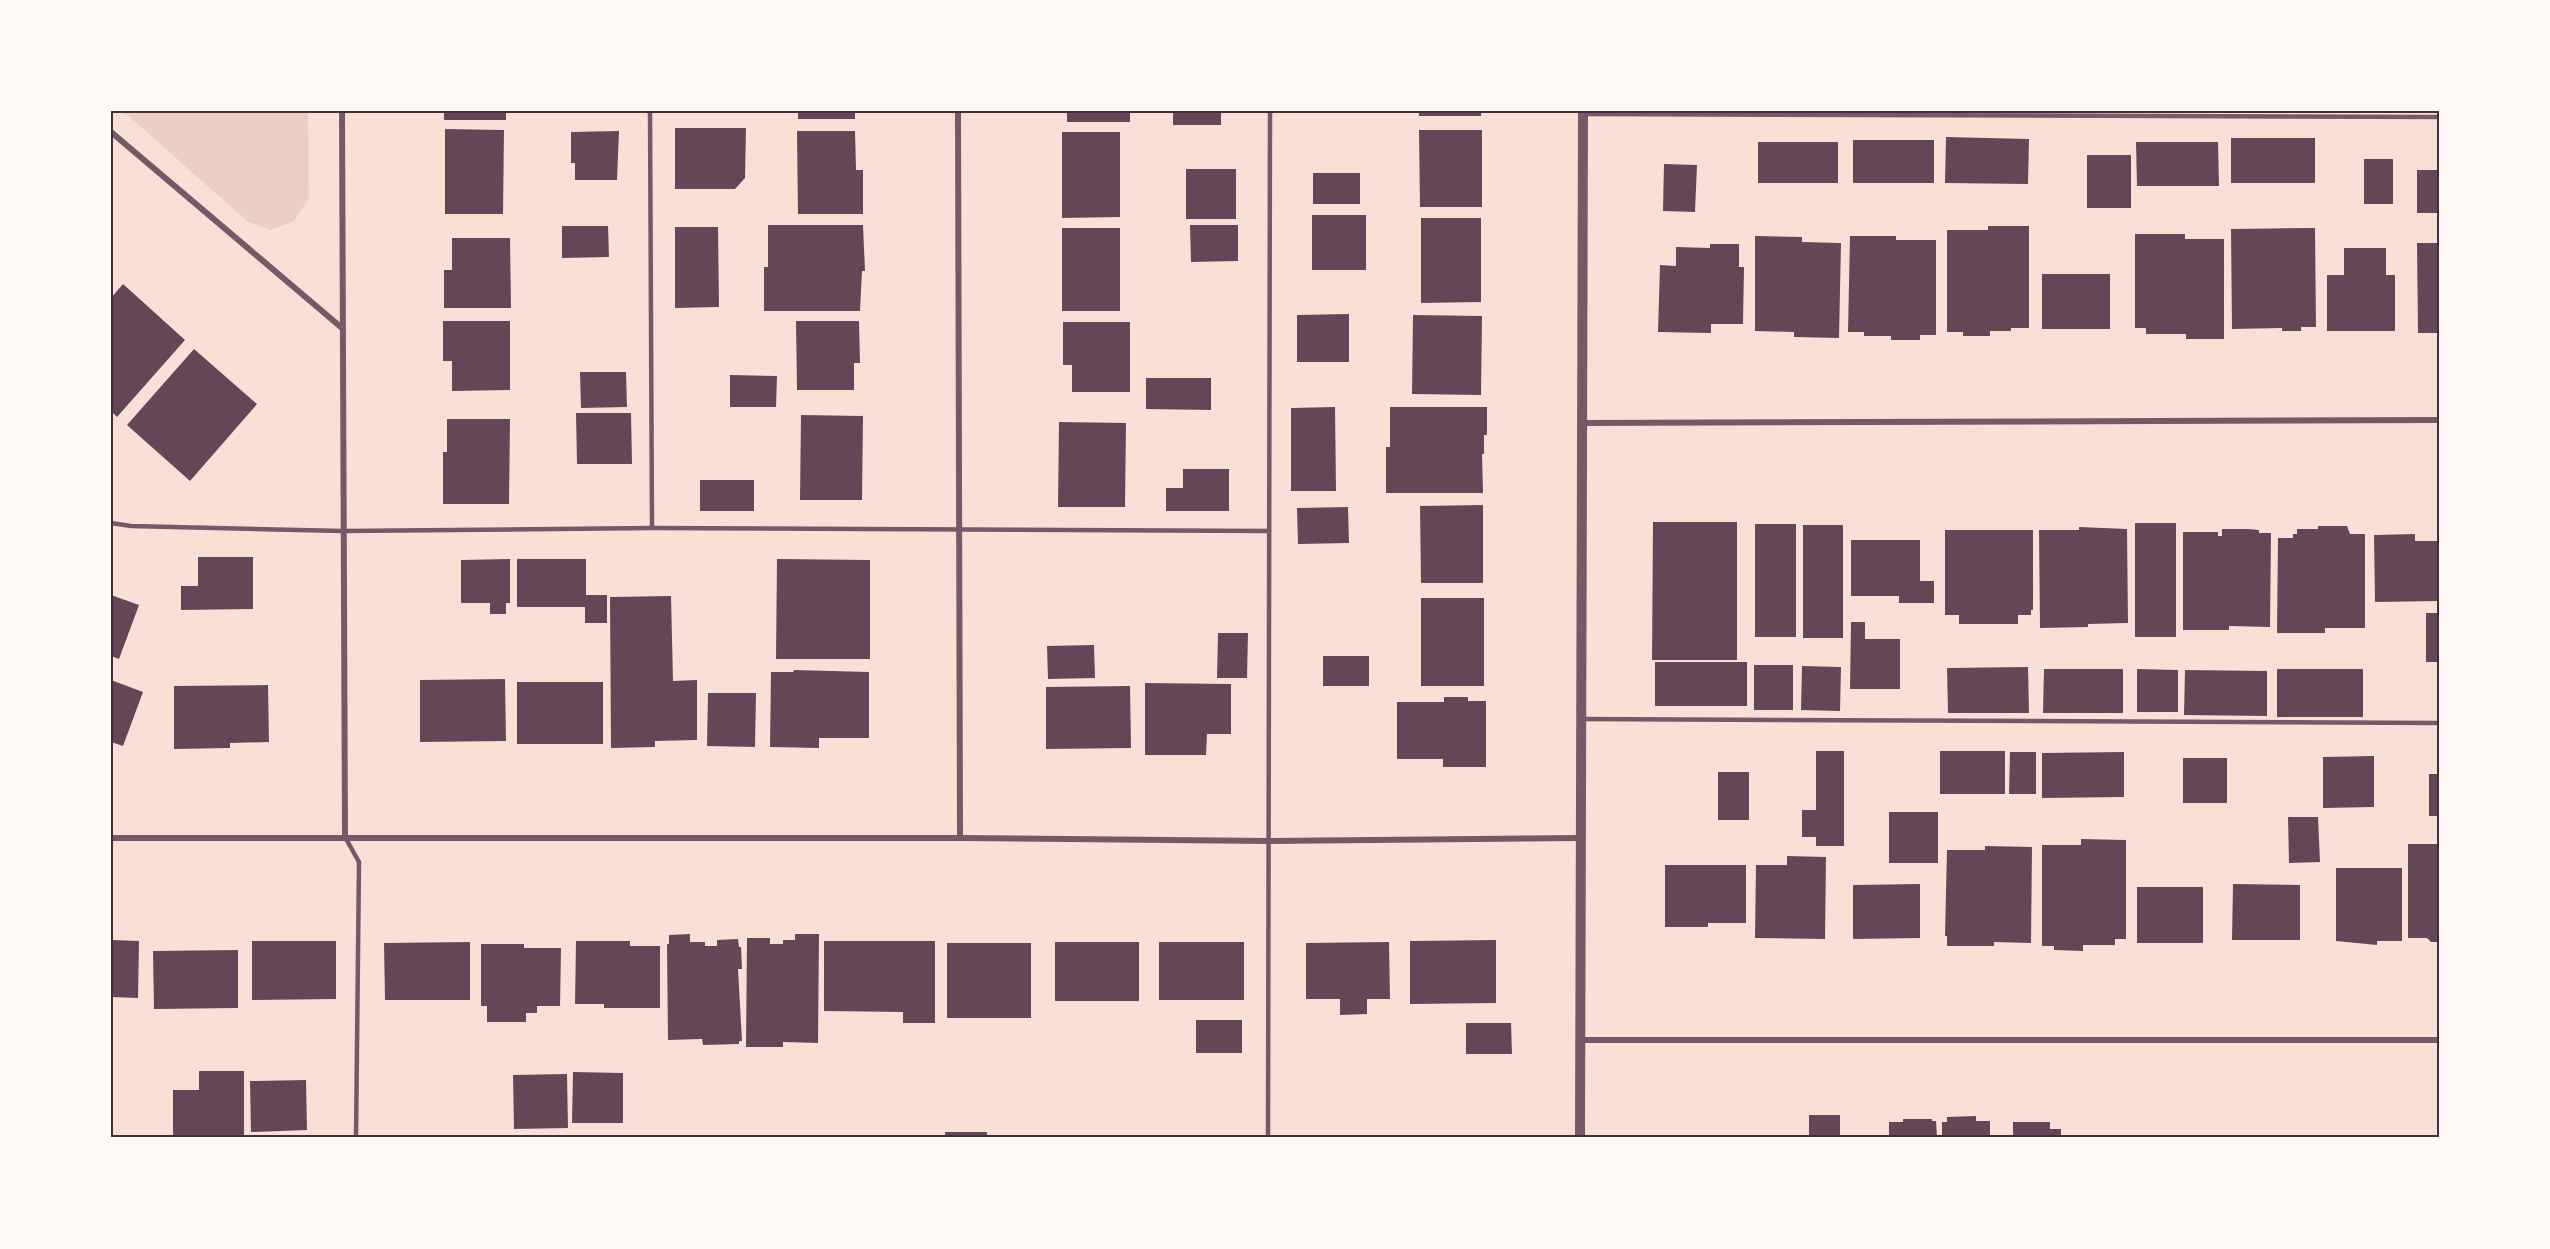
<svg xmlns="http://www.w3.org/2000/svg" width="2550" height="1249" font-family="'DM Sans',sans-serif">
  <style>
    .green { fill: #ebcfc5 }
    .building { fill: #644757 }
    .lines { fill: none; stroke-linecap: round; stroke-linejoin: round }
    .service { stroke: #755966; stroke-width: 4.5 }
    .minor { stroke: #755966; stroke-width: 6 }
    .tertiary { stroke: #755966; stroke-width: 10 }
    .neatline { fill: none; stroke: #4a2c40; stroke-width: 2 }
  </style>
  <rect width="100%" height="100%" fill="#f7e1d7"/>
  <path class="green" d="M123,111H308L309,199L294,221L271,230L248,222Z"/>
  <g class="building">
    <rect x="444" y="111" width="62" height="9"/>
    <rect x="798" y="111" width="57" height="8"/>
    <rect x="1067" y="111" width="63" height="11"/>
    <rect x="1173" y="111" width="48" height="14"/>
    <rect x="1419" y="111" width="62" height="5"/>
    <path d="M675,128H746L745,178L735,189H675Z"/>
    <path d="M445,129L504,130L503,214H445Z"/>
    <path d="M1419,130H1482V207H1420Z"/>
    <path d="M619,131L617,180H575V163H571V132Z"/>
    <path d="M797,131H855L856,170H863V214H798Z"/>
    <path d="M1062,132H1120V217L1062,218Z"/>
    <path d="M1946,137L2029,139L2028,184L1945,183Z"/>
    <rect x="2231" y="138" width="84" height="45"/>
    <rect x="1853" y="140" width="81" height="43"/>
    <rect x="1758" y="142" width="80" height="41"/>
    <path d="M2136,142H2218L2219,186H2137Z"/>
    <rect x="2087" y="155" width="44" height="53"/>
    <rect x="2364" y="159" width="29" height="45"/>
    <path d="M1664,164L1697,165L1695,212L1663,211Z"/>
    <rect x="1186" y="169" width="50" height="50"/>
    <rect x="2417" y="170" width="22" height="43"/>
    <rect x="1313" y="173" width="47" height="31"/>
    <rect x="1312" y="215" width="54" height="55"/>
    <path d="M1421,218H1481V302L1421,303Z"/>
    <path d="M768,225H863L865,271H862L860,311H764V267H768Z"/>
    <path d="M1190,225H1238V261L1191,262Z"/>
    <path d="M562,226H608L609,257L562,258Z"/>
    <path d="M1988,226H2029V328H2011V331H1990V336H1963V332H1947V230H1988Z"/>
    <path d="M675,227H718L719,307L675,308Z"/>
    <rect x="1062" y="228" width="58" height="83"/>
    <path d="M2315,228L2316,327H2301V331H2282V328L2232,329L2231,229Z"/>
    <path d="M2135,234H2185V239H2224V339H2186V334H2146V328H2135Z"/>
    <path d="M1755,236L1802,237V242L1841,243L1839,338L1794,337V332L1755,331Z"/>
    <path d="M1850,236H1896V240H1936V335H1920V340H1891V336H1864V332H1848Z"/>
    <path d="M452,238H510L511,308H444V270H452Z"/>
    <path d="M2417,243H2439V333H2418Z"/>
    <path d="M1710,244H1739V267H1744L1743,324H1711V333L1658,332L1660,265L1676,266V247L1710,248Z"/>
    <path d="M2344,248H2386V275H2395V331H2327V275H2344Z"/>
    <rect x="2042" y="274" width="68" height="55"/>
    <path d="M123,284L185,340L117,417L111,411V298Z"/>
    <path d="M1349,314V362H1297V315Z"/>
    <path d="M1413,315L1482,316L1481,395L1412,394Z"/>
    <path d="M443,321H510V390L452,391V361H443Z"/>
    <path d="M796,321H859L860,363H854V390H797Z"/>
    <path d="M1063,322H1130V392H1072V365H1063Z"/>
    <path d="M194,349L257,404L190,481L127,425Z"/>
    <path d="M580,372H626L627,407L581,408Z"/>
    <path d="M730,375L777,376L776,407H730Z"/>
    <path d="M1146,378H1211V410L1146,409Z"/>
    <path d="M1335,407L1336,491H1291V408Z"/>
    <path d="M1390,407H1487V435H1484V454H1482L1483,493H1386V447H1390Z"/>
    <path d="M576,413H631L632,464H577Z"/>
    <path d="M801,415L863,416L862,500H800Z"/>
    <path d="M447,419H510L509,504H443V452H447Z"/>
    <path d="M1059,422L1126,423L1125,507H1058Z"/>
    <path d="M1183,469H1229V511H1166V488H1183Z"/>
    <rect x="700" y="480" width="54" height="31"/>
    <path d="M1483,505V583H1421L1420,506Z"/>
    <path d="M1348,507L1349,543L1298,544L1297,508Z"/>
    <path d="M1653,522H1737V660H1652Z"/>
    <rect x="2135" y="523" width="41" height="114"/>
    <rect x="1755" y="524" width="41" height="113"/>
    <rect x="1803" y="525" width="40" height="113"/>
    <path d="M2318,526H2347L2350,534H2365V628H2325V633H2277L2278,538H2293V534H2297V529H2318Z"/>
    <path d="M2079,527L2127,529L2128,623L2088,624V627L2040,628L2039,530H2079Z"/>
    <path d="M2222,529H2248L2259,530V533H2271L2270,627L2229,626V630H2183V532H2218V536H2222Z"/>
    <path d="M1945,530H2033V610H2031V615H2018V624H1959V615H1945Z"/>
    <path d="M2415,534V541H2439V601L2375,602L2374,535Z"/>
    <path d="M1851,540H1920V581H1934V603H1899V596H1851Z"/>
    <path d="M198,557H253V609L181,610V586H198Z"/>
    <path d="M510,559V603H506V614H490V603H461V560Z"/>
    <path d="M517,559H586V595H607V623H585V607H517Z"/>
    <path d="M777,559L870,560V659H776Z"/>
    <path d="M111,595L139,605L119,659L111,656Z"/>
    <path d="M671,596L673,681L697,680V740L655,741V747L611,748L610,597Z"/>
    <rect x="1421" y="598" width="63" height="88"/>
    <rect x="2426" y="613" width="13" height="49"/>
    <path d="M1851,622H1865V639H1900V689H1850Z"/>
    <path d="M1218,633H1248L1247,678H1217Z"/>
    <path d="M1094,645L1095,678L1048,679L1047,646Z"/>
    <rect x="1323" y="656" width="46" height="30"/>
    <rect x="1655" y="662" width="92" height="44"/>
    <rect x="1754" y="665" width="39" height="45"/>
    <path d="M1802,666L1841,667L1840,711L1801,710Z"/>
    <path d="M2028,667L2029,713H1948L1947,668Z"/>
    <path d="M2044,669H2123V713H2043Z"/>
    <path d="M2137,669L2178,670V712H2137Z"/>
    <rect x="2277" y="669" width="86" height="48"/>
    <path d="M794,670L869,672V738H819V748L770,747L771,672H793Z"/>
    <path d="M2185,670L2267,671V716L2184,715Z"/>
    <path d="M505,679L506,741L420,742V680Z"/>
    <path d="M111,680L143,692L123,746L111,742Z"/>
    <rect x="517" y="682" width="86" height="62"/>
    <path d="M1145,683L1231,684V734H1207L1206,755H1145Z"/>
    <path d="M268,685L269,742L230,743V748L174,749V686Z"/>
    <path d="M1130,686L1131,748L1046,749V687Z"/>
    <path d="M708,693H756L755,747L707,746Z"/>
    <path d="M1444,697H1468V701H1486V767H1443V759H1397V702H1444Z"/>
    <path d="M1816,751H1844V846H1816V837H1802V810H1816Z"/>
    <rect x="1940" y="751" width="65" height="43"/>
    <path d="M2010,752H2036V794H2009Z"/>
    <path d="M2124,752V797L2042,798V753Z"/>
    <path d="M2374,756V807L2323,808V757Z"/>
    <rect x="2183" y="758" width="44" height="45"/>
    <rect x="1718" y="772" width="31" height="48"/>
    <rect x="2429" y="774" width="10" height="42"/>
    <rect x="1889" y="812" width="49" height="51"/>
    <path d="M2288,817H2318L2320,862L2289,863Z"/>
    <path d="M2081,839L2126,840V939H2115V945H2083V951L2054,950V946H2042V845H2081Z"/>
    <path d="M2408,844H2439V942H2431L2427,938H2408Z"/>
    <path d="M1985,846L2032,847L2031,943L1994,942V946H1947V936H1945L1947,850H1985Z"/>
    <path d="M1787,856L1826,857L1825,939L1755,938L1756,865H1787Z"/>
    <path d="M1665,865H1746V923H1708V927H1665Z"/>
    <path d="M2336,868H2402V941H2377V945L2336,941Z"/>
    <path d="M1920,884V938L1853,939V885Z"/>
    <path d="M2233,884L2300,885V940H2232Z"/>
    <rect x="2137" y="887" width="66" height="56"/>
    <path d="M690,934V942H705V946H717V940L738,939L739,947H741L742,969H738L742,1041H739V1044L703,1045L702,1039L668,1040L667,944H669V935Z"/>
    <path d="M795,934H819L818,1043L783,1042V1047H746L747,938H770V944H783V940H795Z"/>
    <path d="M111,940L139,941L138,998L111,997Z"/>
    <path d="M1496,940V1003L1410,1004V941Z"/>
    <path d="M252,941H336V999L252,1000Z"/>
    <path d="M576,941H630V946H660V1008H604V1004H575Z"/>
    <path d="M824,941H935V1023H903V1012L824,1011Z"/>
    <path d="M470,942V1000H385L384,943Z"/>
    <rect x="1055" y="942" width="84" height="59"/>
    <rect x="1159" y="942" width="85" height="58"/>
    <path d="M1389,942L1390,999H1367V1014L1340,1015V999H1306V943Z"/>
    <rect x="947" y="943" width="84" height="75"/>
    <path d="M481,944H524V948H561L560,1006H537V1013H526V1022H487V1006H481Z"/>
    <path d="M238,950V1008L154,1009L153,951Z"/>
    <rect x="1196" y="1020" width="46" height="33"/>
    <path d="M1466,1023H1511L1512,1054H1466Z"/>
    <path d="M199,1071H244V1135H173V1090H199Z"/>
    <path d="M573,1072L623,1073V1123H572Z"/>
    <path d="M567,1074L568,1128L514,1129L513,1075Z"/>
    <path d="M306,1080L307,1130L251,1132L250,1081Z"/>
    <rect x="1809" y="1115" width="31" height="23"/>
    <path d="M1976,1116V1121H1990V1138H1942V1122H1947V1117Z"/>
    <path d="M1903,1119H1932V1121H1936L1937,1138H1889V1122H1903Z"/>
    <path d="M2013,1122H2050V1129H2061V1138H2013Z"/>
    <rect x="945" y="1132" width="42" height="6"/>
  </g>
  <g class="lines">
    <g class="service">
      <path d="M650,111L652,528"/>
      <path d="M1584,114L2439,117"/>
      <path d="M111,523L131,526L343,531L652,528L1269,531"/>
      <path d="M1581,719L2439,723"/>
      <path d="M345,837L359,862L356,1138"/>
      <path d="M1268,1138L1270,111"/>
    </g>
    <g class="minor">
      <path d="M342,111L345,837"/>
      <path d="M958,111L960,838"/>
      <path d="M111,132L342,328"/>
      <path d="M1581,423L2439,420"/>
      <path d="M111,838H960L1269,841L1580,838"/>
      <path d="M1581,1040H2439"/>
    </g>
    <path class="tertiary" d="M1580,1138L1583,111"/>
  </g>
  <rect width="2550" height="1249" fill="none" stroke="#fffaf5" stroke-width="225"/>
  <rect x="112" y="112" width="2326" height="1024" class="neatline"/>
</svg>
